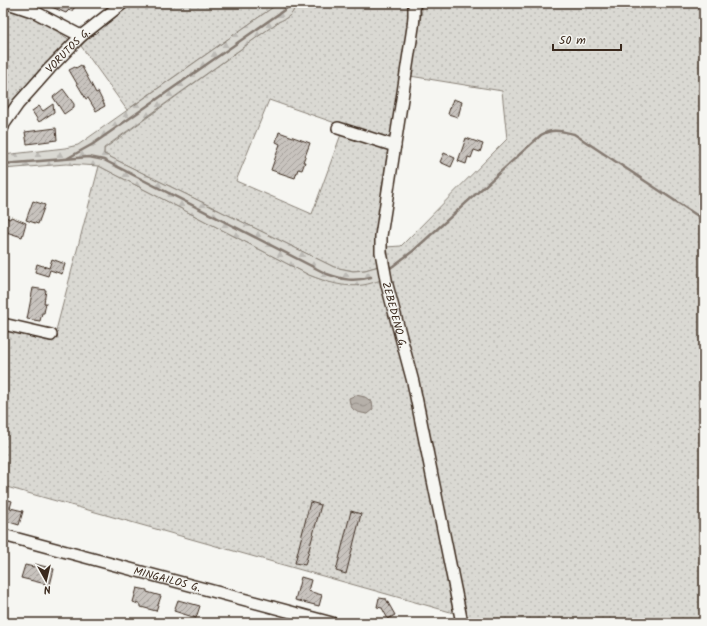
<svg xmlns="http://www.w3.org/2000/svg" width="707" height="626" font-family="Kalam,sans-serif">
  <style>
    .green { fill: url(#green-dots); stroke: #8a8278; fill-rule: evenodd }
    .forest { fill: url(#forest-firs); stroke: #8a8278 }
    .water { fill: url(#water-waves); stroke: #857a71 }
    .lines { fill: none; stroke-linecap: round; stroke-linejoin: round }
    .stream { stroke: #857a71; stroke-width: 2.5 }
    .building { fill: url(#building-hatch); stroke: #3b2a1e }
    .minor-casing { stroke: #3b2a1e; stroke-width: 14 }
    .minor { stroke: #f6f6f2; stroke-width: 11 }
    .labels { text-anchor: middle; stroke-width: 3.5; stroke-linejoin: round; paint-order: stroke }
    .street-label { font-size: 11px; fill: #3b2a1e; stroke: #f6f6f2 }
  </style>
  <defs>
    <pattern id="green-dots" width="8" height="8" patternUnits="userSpaceOnUse"><rect width="8" height="8" fill="#dad9d3"/><path d="M2 2h.1M6 6h.1" fill="none" stroke="#bcbab5" stroke-width="1.8" stroke-linecap="round"/></pattern>
    <pattern id="forest-firs" width="22" height="20" patternUnits="userSpaceOnUse"><rect width="22" height="20" fill="#dad9d3"/><path d="M5 1l3.5 6h-7zM16 11l3.5 6h-7z" fill="#bcbab5"/></pattern>
    <pattern id="water-waves" width="16" height="10" patternUnits="userSpaceOnUse"><rect width="16" height="10" fill="#b6b0a9"/><path d="M0 5q4-4 8 0t8 0" fill="none" stroke="#958f89"/></pattern>
    <pattern id="building-hatch" width="6" height="6" patternUnits="userSpaceOnUse"><rect width="6" height="6" fill="#c8c3be"/><path d="M-1 1l2-2M0 6l6-6M5 7l2-2" fill="none" stroke="#a49f9a"/></pattern>
  </defs>
  <rect width="100%" height="100%" fill="#f6f6f2"/>
  <filter id="ink" filterUnits="userSpaceOnUse"><feTurbulence type="fractalNoise" baseFrequency=".025" numOctaves="2"/><feDisplacementMap in="SourceGraphic" scale="8" xChannelSelector="R" yChannelSelector="G"/><feConvolveMatrix kernelMatrix="1 2 1 2 8 2 1 2 1" color-interpolation-filters="sRGB"/></filter>
  <g filter="url(#ink)">
    <g class="green">
      <path d="M125,3H279L127,110L81,46Z"/>
      <path d="M294,3H411C404,72 387,139 380,208C378,227 379,247 379,266L365,270L353,271L334,267L104,154V149L278,22C287,18 296,14 294,3ZM269,100L344,126L312,214L236,181Z"/>
      <path d="M421,3H704V623H464L389,269L385,247L401,246L507,139L502,91L410,76L422,10Z"/>
      <path d="M3,9L34,16L70,40L3,118Z"/>
      <path d="M99,166L309,275L328,282L381,280L406,373L414,408L454,613L3,486V330L53,342Z"/>
    </g>
    <path class="forest" d="M279,3H294C296,14 287,18 278,22L104,148V154L334,267L353,271L365,270L379,266L381,280C375,282 369,284 363,285C344,288 327,282 309,275L99,166L66,164L3,169V155L65,148L78,145Z"/>
    <path class="water" d="M356,395L365,397L372,402L373,409L367,414C356,412 350,411 349,398Z"/>
    <g class="lines">
      <g class="stream">
        <path d="M68,158L93,144L287,8"/>
        <path d="M3,164L89,157L104,160L327,274C344,280 354,282 371,277"/>
        <path d="M389,269L413,251L541,135C553,128 561,131 574,134L704,220"/>
      </g>
    </g>
    <g class="building">
      <path d="M42,3H78L71,12L69,10L66,13Z"/>
      <path d="M81,65L96,93L98,92L105,106L96,111L88,98L86,99L69,70L75,67L76,68Z"/>
      <path d="M63,89L74,104V107L64,114L53,97Z"/>
      <path d="M453,99L462,102L458,117L448,114Z"/>
      <path d="M53,104L54,112L39,122L32,111L39,106L43,111Z"/>
      <path d="M56,128L57,140L27,144L25,132Z"/>
      <path d="M279,132L310,143L303,162H305L302,170L298,169L295,178L271,170L280,144L276,142Z"/>
      <path d="M466,138L483,144L480,152L474,150L471,158L468,157L466,164L458,161Z"/>
      <path d="M444,153L455,158L451,167L440,162Z"/>
      <path d="M33,201L45,205L38,224L26,220Z"/>
      <path d="M3,216L10,219L11,217L26,223L22,237L3,231Z"/>
      <path d="M52,259L65,264L62,274L50,270L48,276L35,272L37,264L49,268Z"/>
      <path d="M33,288L46,290L44,303H46L44,313H42L40,321L27,319Z"/>
      <path d="M3,498L12,501L10,508L23,511L19,525L6,521L5,525H3Z"/>
      <path d="M310,502L321,505L305,565L295,563Z"/>
      <path d="M351,511L361,514L346,574L336,571Z"/>
      <path d="M35,564L54,569L50,585L21,578L25,565L34,567Z"/>
      <path d="M301,577L311,580L308,591L322,595L319,606L295,600Z"/>
      <path d="M137,588L147,590V592L161,596L156,611L141,607V605L133,602Z"/>
      <path d="M379,598L386,599L395,615L388,619L382,608L377,607Z"/>
      <path d="M178,600L200,606L196,618L174,611Z"/>
    </g>
    <g class="lines">
      <g class="minor-casing">
        <g id="minor">
          <path d="M8,3L35,12L81,36"/>
          <path id="s1" d="M414,3V16L413,27L381,236V252L387,285L413,382L462,623"/>
          <path id="s2" d="M3,127L4,124L18,104L50,68L81,36L123,3"/>
          <path d="M338,128L395,146"/>
          <path d="M3,324L51,335"/>
          <path id="s3" d="M3,535L332,623"/>
        </g>
      </g>
      <use href="#minor" class="minor"/>
    </g>
  </g>
  <g class="labels">
    <g class="street-label">
      <text dy="4" stroke="none"><textPath href="#s2" startOffset="101">VORUTOS G.</textPath></text>
      <text dy="4" stroke="none"><textPath href="#s1" startOffset="316">ZEBEDENO G.</textPath></text>
      <text dy="4" stroke="none"><textPath href="#s3" startOffset="170">MINGAILOS G.</textPath></text>
    </g>
  </g>
  <rect width="707" height="626" fill="none" stroke="#f6f6f2" stroke-width="16"/>
  <rect x="8" y="8" width="691" height="610" fill="none" stroke="#3b2a1e" stroke-width="1.5" filter="url(#ink)"/>
  <g transform="translate(46 580) rotate(172)" stroke="#f6f6f2" stroke-width="3" paint-order="stroke">
  <path d="M0-3L7 15L0 10L-7 15Z" fill="#3b2a1e"/>
  <text y="-6" font-size="11" font-weight="bold" text-anchor="middle" fill="#3b2a1e">N</text>
  </g>
  <path d="M553 44v6h68v-6" fill="none" stroke="#3b2a1e" stroke-width="2"/>
  <text x="559" y="44" font-size="12" fill="#3b2a1e" stroke="#f6f6f2" stroke-width="3" paint-order="stroke">50 m</text>
</svg>
